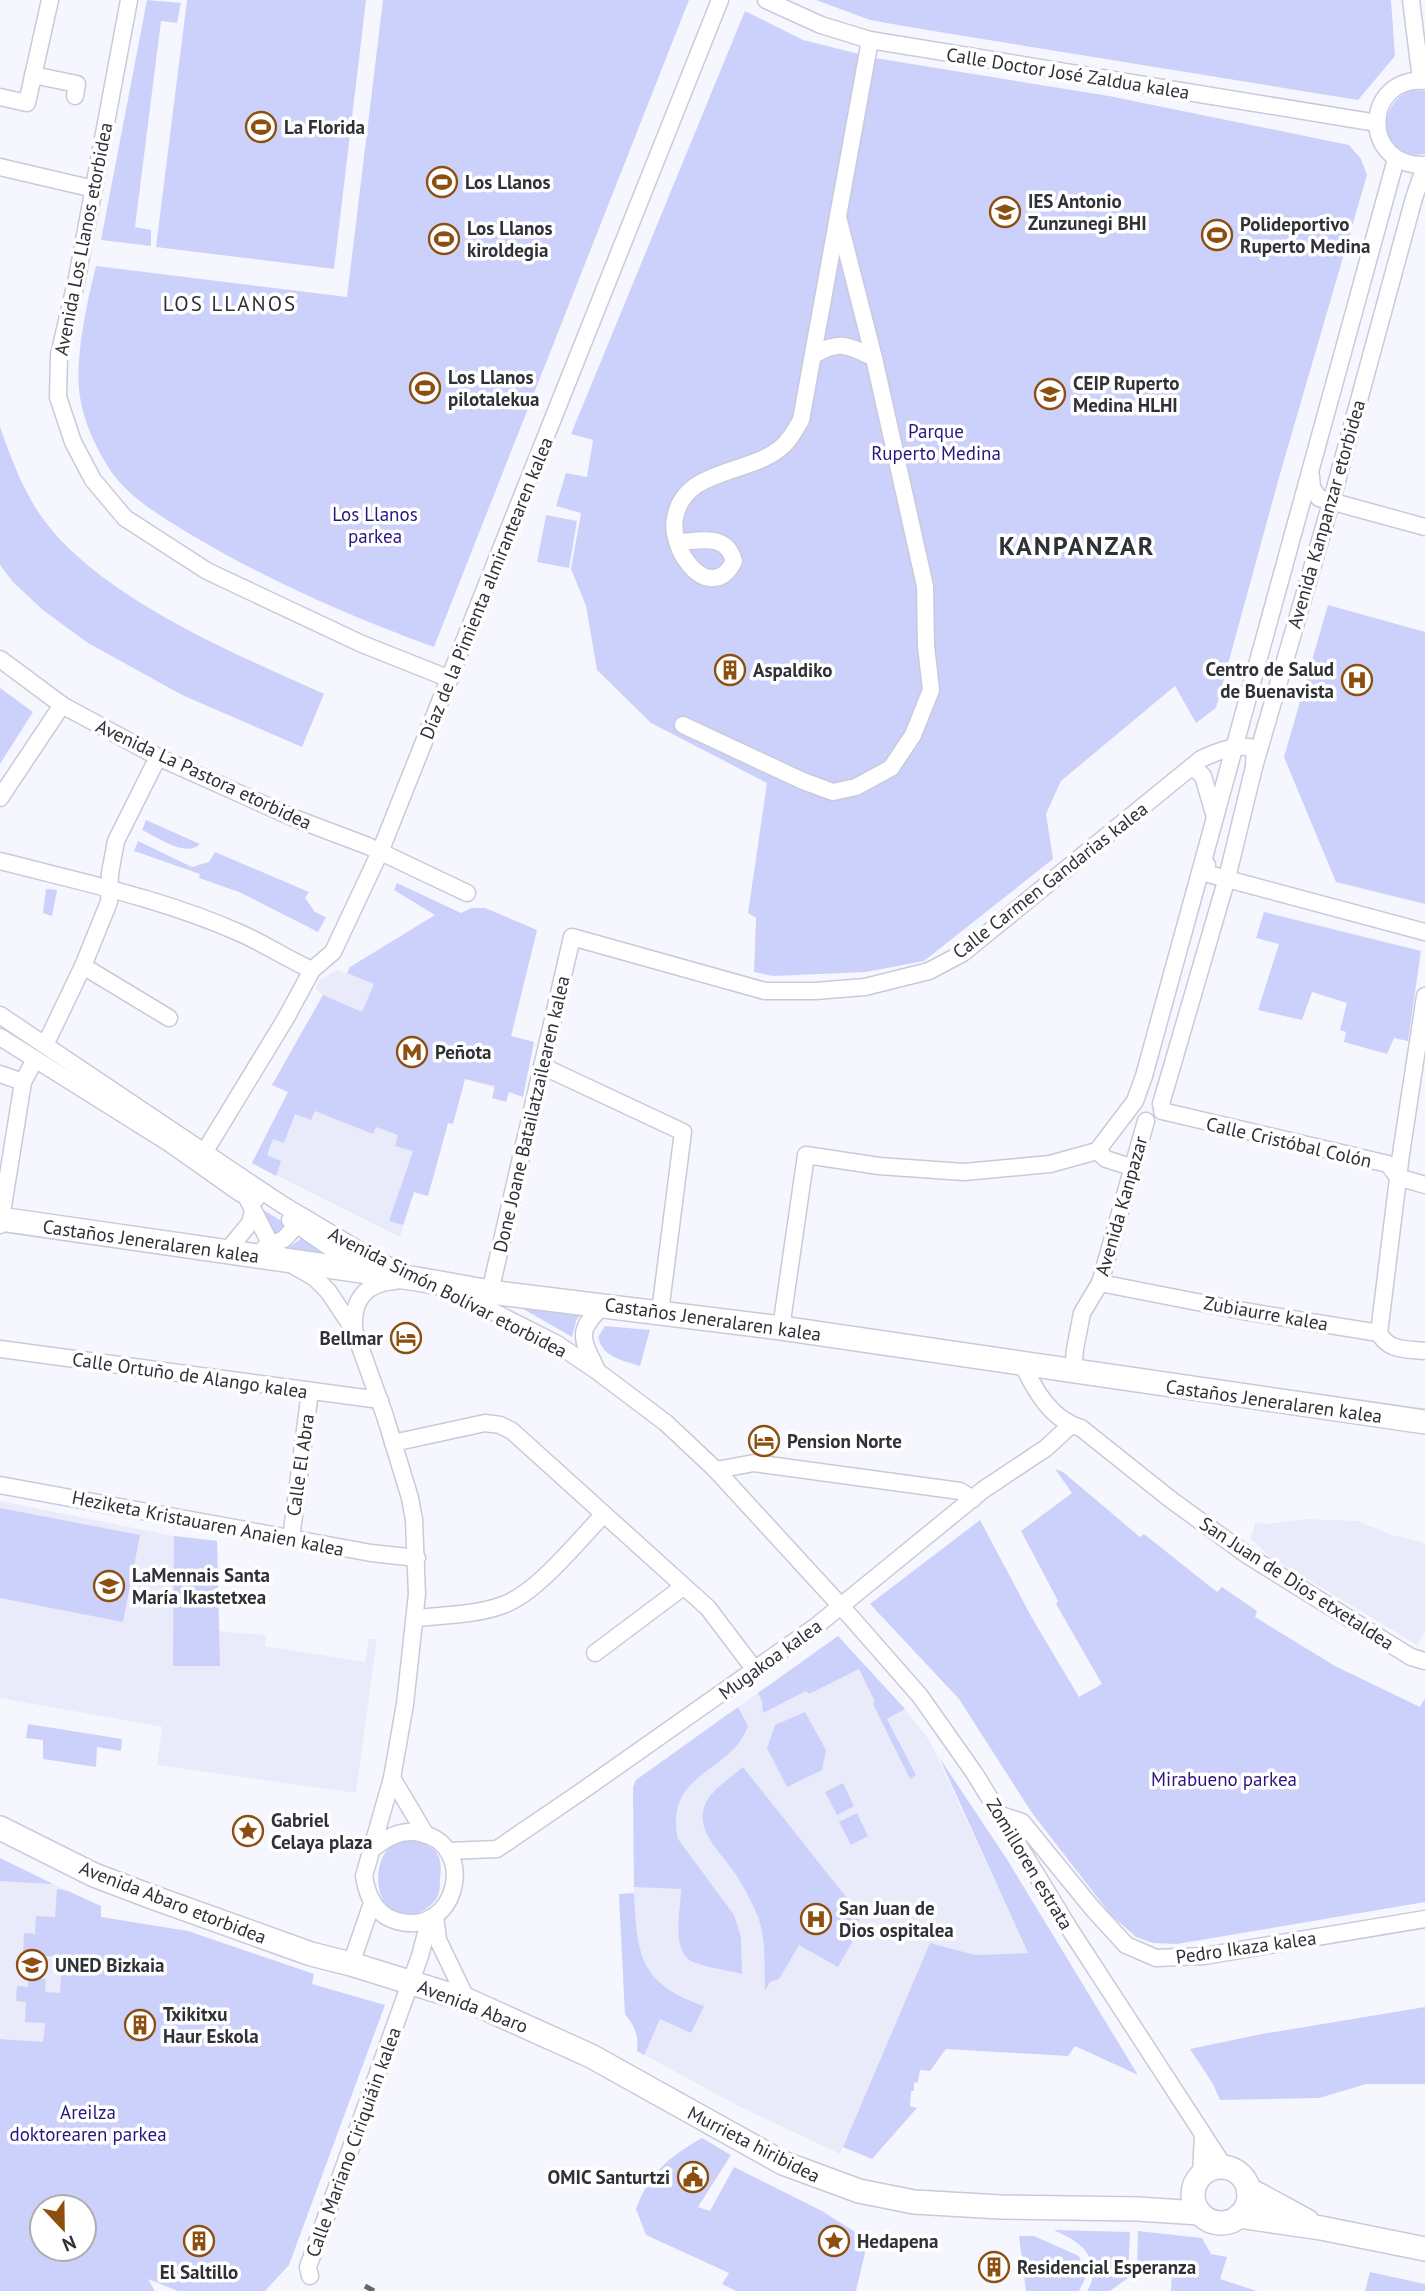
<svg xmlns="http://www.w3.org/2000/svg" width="1425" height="2291" font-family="'PT Sans',sans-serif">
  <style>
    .built { fill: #eaebfa }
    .green { fill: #ccd1fb; fill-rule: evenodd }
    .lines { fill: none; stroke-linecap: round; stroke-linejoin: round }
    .street-casing { stroke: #c8cadb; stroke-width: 19 }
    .secondary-casing { stroke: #c8cadb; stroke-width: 26 }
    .street { stroke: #fff; stroke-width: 16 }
    .secondary { stroke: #fff; stroke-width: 23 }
    .rail { stroke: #66676d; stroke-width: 5; stroke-dasharray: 12 12; stroke-linecap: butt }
    .labels { text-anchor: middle; stroke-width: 7; stroke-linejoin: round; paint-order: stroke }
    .street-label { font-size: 19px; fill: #303137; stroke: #fff }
    .poi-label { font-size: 19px; font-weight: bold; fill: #303137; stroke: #fff; text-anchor: start }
    .park-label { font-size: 19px; fill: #2a177e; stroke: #fff }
    .neighbourhood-label { font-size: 21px; letter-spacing: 2px; fill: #303137; stroke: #fff }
    .district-label { font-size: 26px; font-weight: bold; letter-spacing: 2px; fill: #303137; stroke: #fff }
  </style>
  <rect width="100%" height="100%" fill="#f6f7fe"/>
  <g class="built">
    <path d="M472,908H485L537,930L511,1036L534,1042L523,1097L465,1079L453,1124L448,1123L428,1196L414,1192L400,1237L252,1163L288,1092L272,1085L323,995L315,988L321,979L337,970L347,973L350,967Z"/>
    <path d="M0,1501L174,1536L217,1541L219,1631L266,1635L265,1646L365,1662L369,1639H377L356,1793L157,1765L162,1727L0,1698Z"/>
    <path d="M1307,1519L1358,1521L1392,1535L1425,1543V1633L1417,1645L1270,1557L1251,1539L1255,1522L1267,1524Z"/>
    <path d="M838,1636L905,1709L930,1741L1028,1953L975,1955L930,1944L840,2154L740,2107L637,2051L638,2039L634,2026L625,2014L619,1894H634L633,1787L636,1780Z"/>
    <path d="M0,1858L68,1891L62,2044L0,2039Z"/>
  </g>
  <g class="green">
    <path d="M147,0L181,3L177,23L161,21L135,227L151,230V246L101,240Z"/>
    <path d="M187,0H366L334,269L156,247Z"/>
    <path d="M383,0H689L434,647C348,616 267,580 188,533C161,516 129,498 110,470C96,448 84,423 80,397C74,361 87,302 96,266L347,297Z"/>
    <path d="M816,0H1391L1395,56L1358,100L915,28L870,20Z"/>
    <path d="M745,11L803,40L875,58L1109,96L1349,145L1361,159L1367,175L1280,474L1216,708L1196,723L1175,686L1061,781L1046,814L1053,859L924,961L866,972L773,976L754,972L756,918L748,913L767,783L651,723L597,670L586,606L571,569L581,513L556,506L566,473L587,477L593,440L571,434Z"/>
    <path d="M1412,90L1425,91V154C1383,162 1371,106 1412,90Z"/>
    <path d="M0,427C9,452 18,477 31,500C81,591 232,652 324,694L302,747L182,695L88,643L44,611L13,582L0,565Z"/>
    <path d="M546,515L577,521L569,568L537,562Z"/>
    <path d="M1328,605L1425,632V904L1336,882L1284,757Z"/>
    <path d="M0,688L33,712L0,764Z"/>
    <path d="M146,820L200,844C186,858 157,837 142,830Z"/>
    <path d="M138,841L192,867L209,862L215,852L309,892L305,898L315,912L326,917L318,932L239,892L199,878L200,874L134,851Z"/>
    <path d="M397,883L461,913L472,908H485L537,930L511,1036L534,1042L523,1097L509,1092L506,1102L492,1098L495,1086L465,1079L453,1124L448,1123L428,1196L414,1192L403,1225L389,1221L413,1151L395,1146L398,1135L376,1127L373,1134L315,1111L311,1120L295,1114L284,1143L273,1139L267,1155L281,1161L276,1176L252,1163L288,1092L272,1085L323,995L362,1012L374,984L347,973L350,967L435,915L394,890Z"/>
    <path d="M46,889L57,890L52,916L43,913Z"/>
    <path d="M1264,912L1421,951L1408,1041L1394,1038L1387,1054L1344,1042L1346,1032L1340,1030L1347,1003L1312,992L1302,1020L1258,1010L1279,944L1256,938Z"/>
    <path d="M255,1205L288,1225L281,1233L274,1235Z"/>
    <path d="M303,1237L332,1257L284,1251Z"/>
    <path d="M511,1302L583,1311L576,1321L572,1337Z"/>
    <path d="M605,1326L650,1330L640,1366C621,1360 603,1357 598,1337Z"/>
    <path d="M1055,1469L1063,1472L1140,1537L1144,1534L1217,1592L1222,1587L1257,1611L1255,1617L1335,1666L1420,1707L1425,1698V1902L1177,1944L1153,1943L1136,1937L1111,1915L1032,1813L959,1699L870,1604L980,1520L1032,1618L1079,1697L1102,1684L1056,1604L1058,1601L1021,1531L1072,1493Z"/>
    <path d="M0,1508L140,1535L123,1622L0,1598Z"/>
    <path d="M174,1536L217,1541L220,1666H173Z"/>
    <path d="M838,1636L905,1709L887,1719L916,1775L910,1779L873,1704L875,1702L859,1669L809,1694L806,1691L763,1713L762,1701L758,1693Z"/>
    <path d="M738,1707L748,1726C731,1774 664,1771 678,1839L734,1915L741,1937L742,1974C727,1970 708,1968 693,1962C670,1951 681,1909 681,1889L634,1887L633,1787L636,1780Z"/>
    <path d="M805,1712L826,1750L822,1770L787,1787L767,1748L775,1725Z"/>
    <path d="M28,1724L122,1739L121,1751L97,1747L96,1767L43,1759V1740L26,1738Z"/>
    <path d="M939,1757L1008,1861L1138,2075L1075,2046L1068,2056L946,2049L930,2071L920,2070L918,2082L914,2083V2091H911L910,2106L917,2108L872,2159L843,2147L930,1943L975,1955L1028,1953Z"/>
    <path d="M743,1767L862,1917L858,1922L862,1925L838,1967L799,1945L779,1979L770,1982L765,1991C764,1964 767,1934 755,1910C749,1897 742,1883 734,1872C718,1849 689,1825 710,1796C719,1785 732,1776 743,1767Z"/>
    <path d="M843,1783L854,1806L837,1815L825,1792Z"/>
    <path d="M857,1813L868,1836L851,1845L839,1822Z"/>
    <path d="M410,1838C434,1847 444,1851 440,1880C440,1884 440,1891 438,1896C435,1903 425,1910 418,1913C376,1928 366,1863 394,1843C398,1840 405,1839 410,1838Z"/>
    <path d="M0,1858L53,1884L0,1881Z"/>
    <path d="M57,1889L68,1891L101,1906V1917L188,1931L314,1974L312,1984L385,2005L289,2265L265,2291H178L148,2279L155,2291H0V2039L43,2042L45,2023L25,2022L26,2002L16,2001L17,1986L28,1987L29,1978L46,1979L45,1992L60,1993L62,1957L23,1954L24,1933L35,1934L36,1916L55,1917ZM42,2207H84V2249H42Z"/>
    <path d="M634,1893C637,1956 640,1984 704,2006L691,2033L660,2019L644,2055L637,2051C639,2035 635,2027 625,2014L619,1894Z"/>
    <path d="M1425,2007V2084H1366L1319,2098L1220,2100L1213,2084L1190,2049L1262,2034Z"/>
    <path d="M702,2138L731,2155L698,2207L710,2211L734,2167L822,2211L868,2240L856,2291H736L722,2284L729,2273L646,2235L636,2209C650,2172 669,2157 702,2138Z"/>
    <path d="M1054,2230L1130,2232L1128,2278L1110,2291H1087C1092,2284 1093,2277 1092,2269C1091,2247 1072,2239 1054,2230Z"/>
    <path d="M1138,2231L1202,2238L1211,2254L1227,2257L1220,2279L1257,2291H1171L1172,2268L1137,2267Z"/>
    <path d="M1019,2236H1034L1079,2256L1085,2279L1079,2291H1026Z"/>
    <path d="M1370,2272L1425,2284V2291H1365Z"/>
  </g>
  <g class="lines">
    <g class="street-casing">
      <g id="street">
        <path d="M129,0L77,278L59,355L58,397L73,442L93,480L125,518L207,571L362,644L450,679"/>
        <path d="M766,0L821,25L870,40L1377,123"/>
        <path d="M1411,0L1421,80"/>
        <path d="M33,75L77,84L75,96"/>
        <path d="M1425,81C1363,76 1360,167 1425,165"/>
        <path d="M0,97L27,103L50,0"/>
        <path d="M0,167L94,189"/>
        <path d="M814,355C840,339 849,346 874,358"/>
        <path d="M1311,476L1312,488L1319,498L1425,527"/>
        <path d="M679,542C702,541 726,533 734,561C723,584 703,583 688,563C679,552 672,532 675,518C684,469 744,475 778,450C788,443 794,432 801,420L870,40"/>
        <path d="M0,659L62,705L158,757L294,818L368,846L467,893"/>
        <path d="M683,725L803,781L833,792L856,787L891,768L913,735L931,690L926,646L925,586L874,358L838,217"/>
        <path d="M1193,767L1203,776L1215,817"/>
        <path d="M0,798L62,705"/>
        <path d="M0,861C81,882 164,899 240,933C265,944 287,959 312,970"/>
        <path d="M1207,865L1206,869L1201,872L1425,932"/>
        <path d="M83,966L169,1018"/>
        <path d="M0,1015L283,1205L369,1256L402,1272"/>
        <path d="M0,1037L169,1143L240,1193L256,1199"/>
        <path d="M42,1043L49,1037L83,966L109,902L110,873L116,841L158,757"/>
        <path d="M542,1066L683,1132L660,1312"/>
        <path d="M0,1074L23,1082"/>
        <path d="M1161,1104L1227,878L1254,767L1331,503L1414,198L1425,166"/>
        <path d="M1162,1111L1388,1164L1398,1177L1425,1185"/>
        <path d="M205,1151L286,1018L312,970L333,952L380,852L720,0"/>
        <path d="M1097,1151L1106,1159L1131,1167"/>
        <path d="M246,1196L271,1245L284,1260L315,1278L328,1291L354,1330L385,1416L410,1498L414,1520L417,1594L405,1704L392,1778L364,1876C367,1896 375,1915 397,1921C457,1938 479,1845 420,1833C400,1829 386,1838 371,1850"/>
        <path d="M290,1220L361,1269"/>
        <path d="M0,1225L23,1082L35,1059"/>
        <path d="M264,1248L284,1239L297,1225L296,1216"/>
        <path d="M226,1252L250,1223L253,1211"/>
        <path d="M1100,1283L1243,1311L1379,1333C1388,1351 1406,1349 1425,1351"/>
        <path d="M445,1291L488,1309L557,1344L597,1371L666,1423L716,1470L849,1615L920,1696L975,1774L1069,1928L1225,2168"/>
        <path d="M490,1292L572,937L765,991H815L865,987L929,971L963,953L1201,759C1218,751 1236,744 1255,748L1254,767"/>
        <path d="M781,1328L806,1155L879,1166L964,1172L1050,1164L1097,1151L1135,1101L1144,1076L1396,159"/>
        <path d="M354,1330C352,1300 365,1283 395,1281"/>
        <path d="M1379,1333L1401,1154L1425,996"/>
        <path d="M0,1349L380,1400"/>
        <path d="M1022,1363C1034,1389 1051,1420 1081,1428L1170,1499L1247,1555L1411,1657L1425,1661"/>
        <path d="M596,1368C580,1336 577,1330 605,1304"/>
        <path d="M1073,1370L1075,1349L1082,1313L1100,1283L1146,1121"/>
        <path d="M393,1443L485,1423L500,1425L512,1431L708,1608L755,1670"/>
        <path d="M716,1470L754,1463L960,1491L973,1499"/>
        <path d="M0,1485L371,1553L417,1558"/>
        <path d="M291,1539L310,1391"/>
        <path d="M416,1618C444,1615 476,1615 503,1605C537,1593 578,1541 604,1514"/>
        <path d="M595,1653L683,1587"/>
        <path d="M392,1778L426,1835"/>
        <path d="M1001,1815L1022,1822L1093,1909L1126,1945L1156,1958L1204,1956L1425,1919"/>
        <path d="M449,1851L497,1849L585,1789L815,1627L983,1490L1046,1448L1071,1425"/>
        <path d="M435,1916L438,1940L467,2000"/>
        <path d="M351,1964L372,1903"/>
        <path d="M1201,2176L1203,2134"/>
        <path d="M310,2276L308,2267L420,1956L430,1918"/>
      </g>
    </g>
    <g class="secondary-casing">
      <g id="secondary">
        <path d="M0,1219L417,1279L490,1292L781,1328L1425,1422"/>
        <path d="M0,1828L94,1875L152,1897L311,1954L351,1964L467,2000L591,2056L783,2163L859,2191L914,2202L1001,2207L1138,2209L1199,2213"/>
        <circle cx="1221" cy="2195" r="28"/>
        <path d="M1248,2189L1307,2221"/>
        <path d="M1239,2216L1321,2228L1425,2249"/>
      </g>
    </g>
    <use href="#street" class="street"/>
    <use href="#secondary" class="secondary"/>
    <path class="rail" d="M365,2286L374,2291"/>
  </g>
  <defs>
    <g id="stadium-ring" transform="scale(1.575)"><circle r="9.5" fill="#fff" stroke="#8c4f10" stroke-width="1.5"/><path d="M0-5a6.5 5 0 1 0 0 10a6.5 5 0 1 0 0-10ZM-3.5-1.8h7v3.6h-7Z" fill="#8c4f10"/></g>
    <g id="school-ring" transform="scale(1.575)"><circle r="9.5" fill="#fff" stroke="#8c4f10" stroke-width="1.5"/><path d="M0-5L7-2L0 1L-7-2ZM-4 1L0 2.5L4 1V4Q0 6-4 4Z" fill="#8c4f10"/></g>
    <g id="building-ring" transform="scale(1.575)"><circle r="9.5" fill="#fff" stroke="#8c4f10" stroke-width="1.5"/><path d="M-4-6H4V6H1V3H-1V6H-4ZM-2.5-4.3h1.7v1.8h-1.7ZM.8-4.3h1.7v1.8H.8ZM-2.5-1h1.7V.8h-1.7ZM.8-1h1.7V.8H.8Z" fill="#8c4f10"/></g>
    <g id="hospital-ring" transform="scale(1.575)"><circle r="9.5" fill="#fff" stroke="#8c4f10" stroke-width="1.5"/><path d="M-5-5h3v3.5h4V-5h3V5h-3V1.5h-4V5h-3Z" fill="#8c4f10"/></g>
    <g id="metro-ring" transform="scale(1.575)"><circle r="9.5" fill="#fff" stroke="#8c4f10" stroke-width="1.5"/><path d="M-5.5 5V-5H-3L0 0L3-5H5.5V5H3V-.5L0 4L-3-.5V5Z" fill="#8c4f10"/></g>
    <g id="hotel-ring" transform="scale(1.575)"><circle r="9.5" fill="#fff" stroke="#8c4f10" stroke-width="1.5"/><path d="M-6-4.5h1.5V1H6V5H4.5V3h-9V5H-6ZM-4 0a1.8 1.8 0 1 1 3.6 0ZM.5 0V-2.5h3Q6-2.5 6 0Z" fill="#8c4f10"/></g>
    <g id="sight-ring" transform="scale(1.575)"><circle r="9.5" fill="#fff" stroke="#8c4f10" stroke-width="1.5"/><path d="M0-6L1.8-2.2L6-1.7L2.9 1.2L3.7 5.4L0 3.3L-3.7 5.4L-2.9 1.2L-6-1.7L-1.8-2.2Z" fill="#8c4f10"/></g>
    <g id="university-ring" transform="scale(1.575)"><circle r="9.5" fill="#fff" stroke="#8c4f10" stroke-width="1.5"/><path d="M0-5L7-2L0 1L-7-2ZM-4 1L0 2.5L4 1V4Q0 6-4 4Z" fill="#8c4f10"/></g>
    <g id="civic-ring" transform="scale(1.575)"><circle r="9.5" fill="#fff" stroke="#8c4f10" stroke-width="1.5"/><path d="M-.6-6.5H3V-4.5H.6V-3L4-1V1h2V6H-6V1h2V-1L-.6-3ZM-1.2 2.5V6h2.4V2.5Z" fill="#8c4f10"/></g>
  </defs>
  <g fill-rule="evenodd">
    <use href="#stadium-ring" x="261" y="127"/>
    <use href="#stadium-ring" x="442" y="182"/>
    <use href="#school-ring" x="1005" y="212"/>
    <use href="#stadium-ring" x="1217" y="235"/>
    <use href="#stadium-ring" x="444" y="239"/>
    <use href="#stadium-ring" x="425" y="388"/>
    <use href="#school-ring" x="1050" y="394"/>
    <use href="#building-ring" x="730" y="670"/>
    <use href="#hospital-ring" x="1357" y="680"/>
    <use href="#metro-ring" x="412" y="1052"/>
    <use href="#hotel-ring" x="406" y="1338"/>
    <use href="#hotel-ring" x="764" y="1441"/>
    <use href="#school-ring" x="109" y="1586"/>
    <use href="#sight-ring" x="248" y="1831"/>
    <use href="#hospital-ring" x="816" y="1919"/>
    <use href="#university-ring" x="32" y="1965"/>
    <use href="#building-ring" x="140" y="2025"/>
    <use href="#civic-ring" x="693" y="2177"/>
    <use href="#building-ring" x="199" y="2241"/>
    <use href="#sight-ring" x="834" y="2241"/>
    <use href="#building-ring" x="994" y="2267"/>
  </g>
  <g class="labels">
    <g class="street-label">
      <text transform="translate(1068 73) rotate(9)" y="7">Calle Doctor José Zaldua kalea</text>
      <text transform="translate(83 239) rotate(-79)" y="7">Avenida Los Llanos etorbidea</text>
      <text transform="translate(1326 514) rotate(-74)" y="7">Avenida Kanpanzar etorbidea</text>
      <text transform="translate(486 588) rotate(-68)" y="7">Díaz de la Pimienta almirantearen kalea</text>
      <text transform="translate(204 774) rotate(25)" y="7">Avenida La Pastora etorbidea</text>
      <text transform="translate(1050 880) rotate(-38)" y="7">Calle Carmen Gandarias kalea</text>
      <text transform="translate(531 1114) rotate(-77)" y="7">Done Joane Batailatzailearen kalea</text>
      <text transform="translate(1289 1142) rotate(13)" y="7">Calle Cristóbal Colón</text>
      <text transform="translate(1121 1206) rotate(-74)" y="7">Avenida Kanpazar</text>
      <text transform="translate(151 1241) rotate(8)" y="7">Castaños Jeneralaren kalea</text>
      <text transform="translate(448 1292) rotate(27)" y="7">Avenida Simón Bolívar etorbidea</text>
      <text transform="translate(1266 1313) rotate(10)" y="7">Zubiaurre kalea</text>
      <text transform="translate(713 1319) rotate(8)" y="7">Castaños Jeneralaren kalea</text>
      <text transform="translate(190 1375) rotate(8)" y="7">Calle Ortuño de Alango kalea</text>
      <text transform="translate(1274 1401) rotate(8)" y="7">Castaños Jeneralaren kalea</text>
      <text transform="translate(300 1465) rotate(-82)" y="7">Calle El Abra</text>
      <text transform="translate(208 1523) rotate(11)" y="7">Heziketa Kristauaren Anaien kalea</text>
      <text transform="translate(1297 1583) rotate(33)" y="7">San Juan de Dios etxetaldea</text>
      <text transform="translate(770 1659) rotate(-36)" y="7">Mugakoa kalea</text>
      <text transform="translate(1030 1864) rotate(59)" y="7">Zomilloren estrata</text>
      <text transform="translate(173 1902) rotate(21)" y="7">Avenida Abaro etorbidea</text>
      <text transform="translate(1246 1947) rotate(-8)" y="7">Pedro Ikaza kalea</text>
      <text transform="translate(473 2006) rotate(21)" y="7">Avenida Abaro</text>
      <text transform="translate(353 2142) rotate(-70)" y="7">Calle Mariano Ciriquiáin kalea</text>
      <text transform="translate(754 2144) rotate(27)" y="7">Murrieta hiribidea</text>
    </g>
    <g class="poi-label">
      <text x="284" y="134">La Florida</text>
      <text x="465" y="189">Los Llanos</text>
      <text x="1028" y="208">IES Antonio<tspan x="1028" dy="22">Zunzunegi BHI</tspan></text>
      <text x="1240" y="231">Polideportivo<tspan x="1240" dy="22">Ruperto Medina</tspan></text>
      <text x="467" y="235">Los Llanos<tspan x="467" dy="22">kiroldegia</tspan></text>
      <text x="448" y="384">Los Llanos<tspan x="448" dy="22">pilotalekua</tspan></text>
      <text x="1073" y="390">CEIP Ruperto<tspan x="1073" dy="22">Medina HLHI</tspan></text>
      <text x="1334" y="676" text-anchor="end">Centro de Salud<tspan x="1334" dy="22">de Buenavista</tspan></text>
      <text x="753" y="677">Aspaldiko</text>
      <text x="435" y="1059">Peñota</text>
      <text x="383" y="1345" text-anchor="end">Bellmar</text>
      <text x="787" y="1448">Pension Norte</text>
      <text x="132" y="1582">LaMennais Santa<tspan x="132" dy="22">María Ikastetxea</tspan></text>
      <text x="271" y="1827">Gabriel<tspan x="271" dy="22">Celaya plaza</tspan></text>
      <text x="839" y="1915">San Juan de<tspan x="839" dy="22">Dios ospitalea</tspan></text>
      <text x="55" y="1972">UNED Bizkaia</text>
      <text x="163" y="2021">Txikitxu<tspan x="163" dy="22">Haur Eskola</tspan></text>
      <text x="670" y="2184" text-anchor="end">OMIC Santurtzi</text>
      <text x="857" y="2248">Hedapena</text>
      <text x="1017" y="2274">Residencial Esperanza</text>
      <text x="199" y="2279" text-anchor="middle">El Saltillo</text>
    </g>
    <g class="park-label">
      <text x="936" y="438">Parque<tspan x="936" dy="22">Ruperto Medina</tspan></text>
      <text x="375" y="521">Los Llanos<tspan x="375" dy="22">parkea</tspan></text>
      <text x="1224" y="1786">Mirabueno parkea</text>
      <text x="88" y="2119">Areilza<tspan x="88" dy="22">doktorearen parkea</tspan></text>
    </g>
    <g class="neighbourhood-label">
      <text x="230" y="311">LOS LLANOS</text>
    </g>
    <g class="district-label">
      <text x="1077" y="555">KANPANZAR</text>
    </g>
  </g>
  <g transform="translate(63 2228) rotate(158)"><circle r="33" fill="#ffffff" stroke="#acadaf" stroke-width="2"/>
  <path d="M0-5L12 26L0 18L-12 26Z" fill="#8c4f10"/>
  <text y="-10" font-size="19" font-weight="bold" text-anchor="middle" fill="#303137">N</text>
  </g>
</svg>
